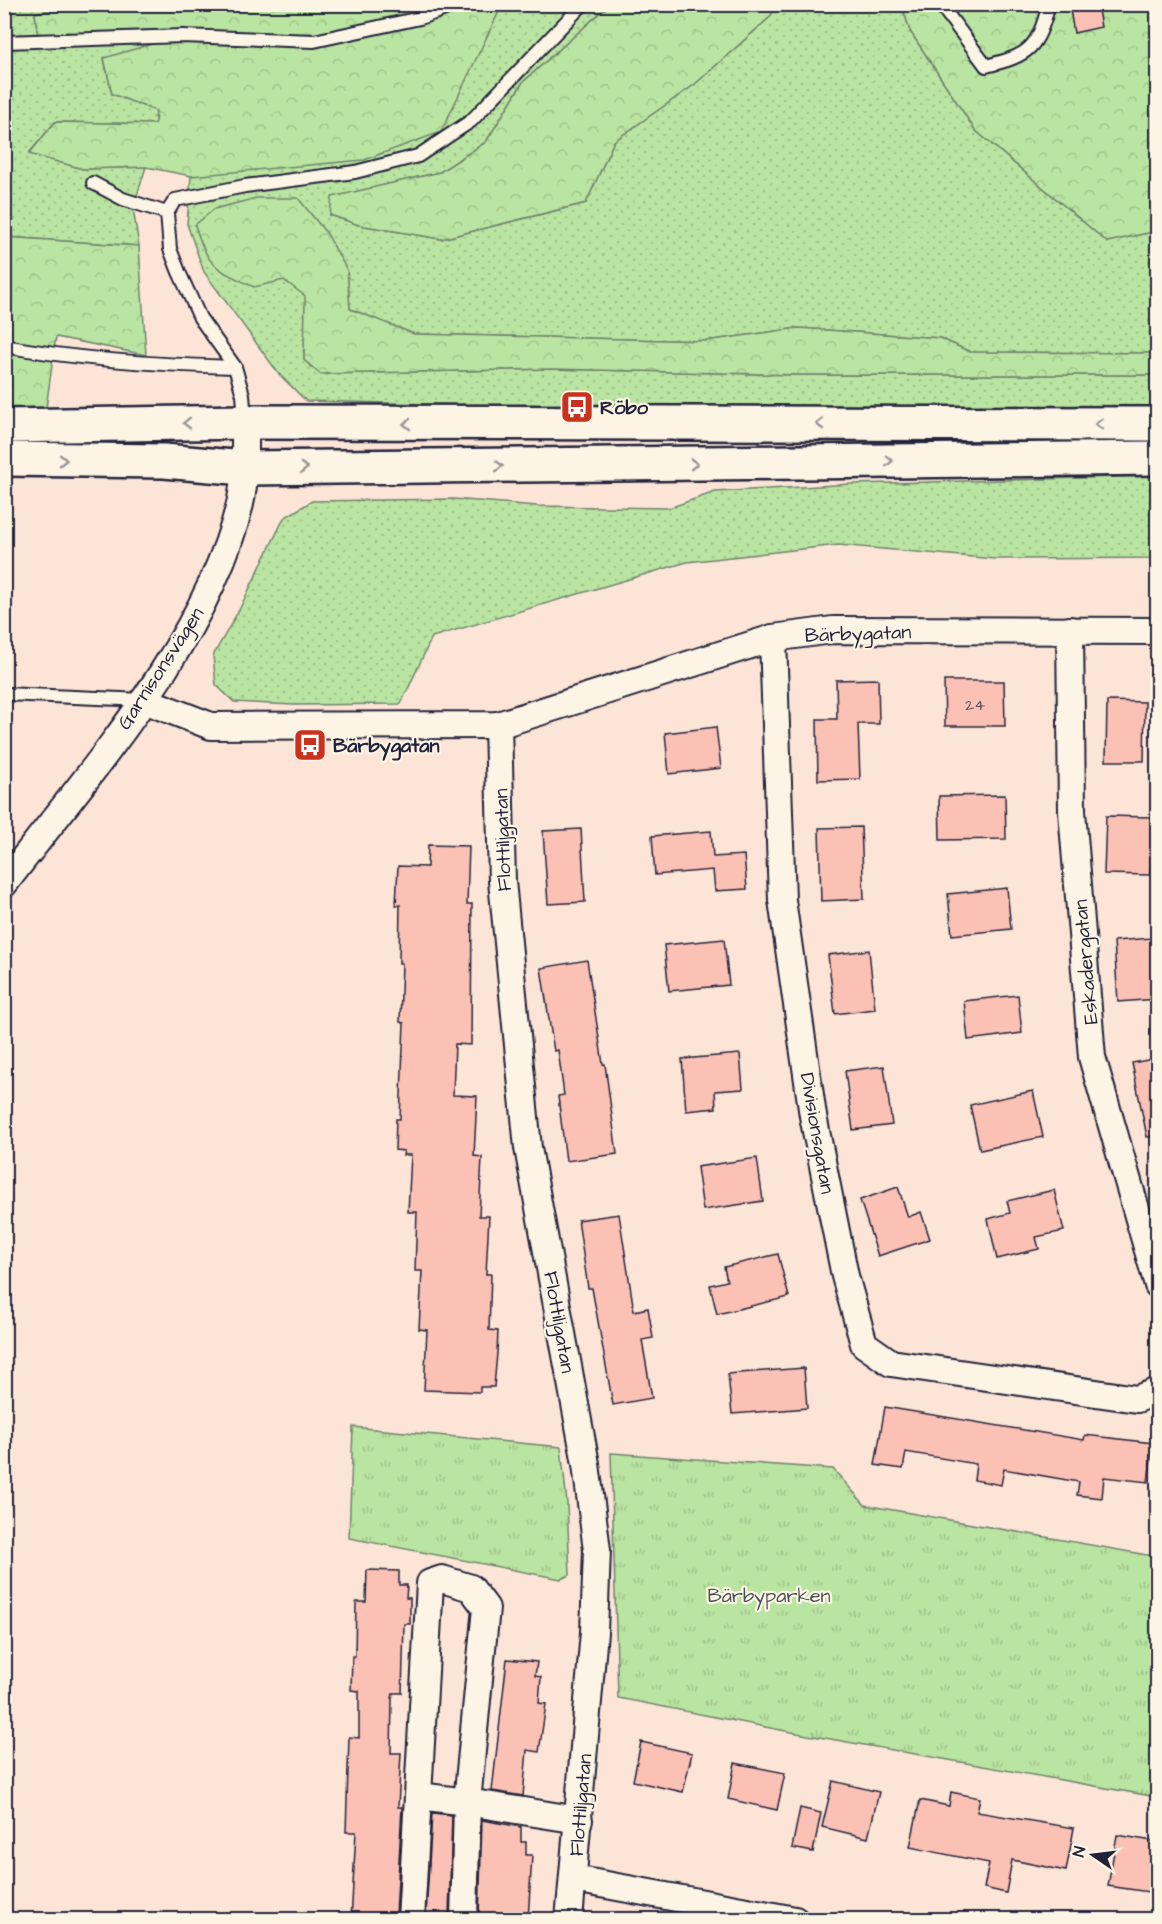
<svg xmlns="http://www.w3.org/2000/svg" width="1162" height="1924" font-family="'Architects Daughter',sans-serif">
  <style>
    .built { fill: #fcdacd }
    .grass { fill: url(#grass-dots); stroke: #6e836e; stroke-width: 1.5 }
    .forest { fill: url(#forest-crowns); stroke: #6e836e; stroke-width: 1.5 }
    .park { fill: url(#park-tufts); stroke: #6e836e; stroke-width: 1.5 }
    .building { fill: #fcc1b5; stroke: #22223b; stroke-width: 1.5 }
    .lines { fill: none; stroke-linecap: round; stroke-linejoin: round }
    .service-casing { stroke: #22223b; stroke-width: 16 }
    .minor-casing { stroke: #22223b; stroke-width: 30 }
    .secondary-casing { stroke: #22223b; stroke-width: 38 }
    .service { stroke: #fcf5e5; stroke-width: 12 }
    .minor { stroke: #fcf5e5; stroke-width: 26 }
    .secondary { stroke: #fcf5e5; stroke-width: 33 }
    .oneway { stroke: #9a9698 }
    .labels { text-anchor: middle; stroke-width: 4.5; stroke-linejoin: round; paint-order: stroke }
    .number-label { font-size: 16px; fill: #584a5a }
    .poi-label { font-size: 20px; font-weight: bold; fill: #22223b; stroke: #fcf5e5; text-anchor: start }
    .street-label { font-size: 20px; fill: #22223b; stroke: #fcf5e5 }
    .park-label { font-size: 20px; fill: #485254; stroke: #fcf5e5 }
  </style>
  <defs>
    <pattern id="grass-dots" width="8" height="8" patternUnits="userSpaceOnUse" patternTransform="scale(1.5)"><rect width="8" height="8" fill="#bae4a1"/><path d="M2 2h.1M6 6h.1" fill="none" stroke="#a0c38c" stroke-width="1.8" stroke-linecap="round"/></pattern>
    <pattern id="forest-crowns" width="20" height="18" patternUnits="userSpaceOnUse" patternTransform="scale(1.5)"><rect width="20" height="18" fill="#bae4a1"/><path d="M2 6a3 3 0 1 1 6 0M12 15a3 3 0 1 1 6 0" fill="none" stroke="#a0c38c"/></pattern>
    <pattern id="park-tufts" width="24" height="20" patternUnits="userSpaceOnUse" patternTransform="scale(1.5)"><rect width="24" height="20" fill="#bae4a1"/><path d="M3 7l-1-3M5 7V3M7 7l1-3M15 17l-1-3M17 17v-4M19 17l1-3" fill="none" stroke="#a0c38c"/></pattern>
  </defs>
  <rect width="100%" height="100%" fill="#fce5d7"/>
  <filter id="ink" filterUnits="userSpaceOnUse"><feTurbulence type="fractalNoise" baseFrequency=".0167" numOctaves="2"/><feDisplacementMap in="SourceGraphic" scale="12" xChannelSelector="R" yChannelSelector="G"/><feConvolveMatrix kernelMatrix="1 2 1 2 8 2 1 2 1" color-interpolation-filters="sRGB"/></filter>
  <g filter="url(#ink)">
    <path class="built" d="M5,287H9L5,360Z"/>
    <g class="grass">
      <path d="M4,5H81L35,13L38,36L149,30L152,44L104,59L112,94L156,111L155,124L55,122L29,153L83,169L146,167L133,208L139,246L5,237Z"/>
      <path d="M502,5H609L523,82L486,142L440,172L333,197L330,215L359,225L441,239L586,203L614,141L694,85L770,17L776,5H902L910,31L975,130L1107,242L1157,231V353L970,352L940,338L798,328L706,341L414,334L350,309L347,270L284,280L306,296L304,360L320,374L552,369L801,375H1157V412H777L306,401L279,374L204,272L187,224L191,176L440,132Z"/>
      <path d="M1157,476V558L995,559L838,545L687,562L432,637L401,704L294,705L234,702L216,685L213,656L240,608L284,518L312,501L453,499L537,506L669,508L715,492L852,484Z"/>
    </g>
    <g class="forest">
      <path d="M81,4L502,5L441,132L364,160L191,176L146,167L83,169L29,154L55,122L155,124L156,111L112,94L104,58L152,44L149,30L38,36L35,13Z"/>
      <path d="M609,5H776L770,17L694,85L614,141L586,203L441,239L359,225L330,215L332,197L440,172L486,142L523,82Z"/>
      <path d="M902,5H1157V231L1107,242L975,130L910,31Z"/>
      <path d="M257,198H298L327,234L347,270L350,309L414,334L706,341L798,328L940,338L970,352L1157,353V375H801L552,369L320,374L304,360L305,296L284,280L254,287C215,268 208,268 195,225L214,209Z"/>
      <path d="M4,237L139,246L146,355L56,337L46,408H5L9,288L5,287Z"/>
    </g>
    <g class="park">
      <path d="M353,1427L561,1447L567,1503L570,1575L561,1579L349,1538Z"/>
      <path d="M611,1453L833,1469L865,1505L1147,1555L1157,1554V1797L791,1732L618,1698Z"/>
    </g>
    <g class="building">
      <path d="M1069,4H1097L1101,27L1074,33Z"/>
      <path d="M878,679L879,724H858L860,779L818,780L817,719H837L836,680Z"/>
      <path d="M944,681H1004L1005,726H945Z"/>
      <path d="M1107,701L1145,702L1144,761H1106Z"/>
      <path d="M716,727L721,768L669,774L665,733Z"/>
      <path d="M1005,795L1006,839L940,840L939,796Z"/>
      <path d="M1106,816L1152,817L1150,875L1104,874Z"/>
      <path d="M861,827L864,899L821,901L819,828Z"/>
      <path d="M581,829L585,902L548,904L543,831Z"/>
      <path d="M711,831L713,857L744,855L747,889L715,891L713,870L655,875L652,836Z"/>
      <path d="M428,845L469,846L467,904H472L471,1045L455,1044L453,1095L477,1096L474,1156L482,1157L479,1216H489L486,1274H491L489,1330L498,1331L497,1353L494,1387H480V1392L424,1390L427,1330L419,1329L422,1271H415L417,1212H408L411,1155H403L404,1151L395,1150L396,1119H400L404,1023L400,1022L402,963H399L400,905H396L398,866L427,867Z"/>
      <path d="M1007,888L1011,929L952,935L948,894Z"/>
      <path d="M1152,938L1157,999L1118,1002L1114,941Z"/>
      <path d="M724,939L729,985L669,991L664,945Z"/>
      <path d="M869,950L875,1009L835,1014L828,955Z"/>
      <path d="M587,960L603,1064H605L617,1154L566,1161L558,1096L564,1095L558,1050L554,1051L541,968Z"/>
      <path d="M1018,995L1022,1033L968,1040L964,1001Z"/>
      <path d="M740,1054L743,1089L715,1091L716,1108L686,1111L682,1059Z"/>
      <path d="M1158,1058V1136L1147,1137L1132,1063Z"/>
      <path d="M884,1066L892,1125L853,1130L845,1071Z"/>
      <path d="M1033,1091L1043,1137L980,1150L970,1105Z"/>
      <path d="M757,1158L763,1201L703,1210L697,1167Z"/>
      <path d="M898,1187L908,1217L921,1212L930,1239L878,1256L860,1200Z"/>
      <path d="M1054,1190L1064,1231L1036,1237L1039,1249L997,1259L988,1219L1010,1213L1007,1201Z"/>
      <path d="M619,1214L634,1311L648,1308L653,1338L642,1340L652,1398L613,1405L592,1288H588L578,1220Z"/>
      <path d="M778,1254L789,1297L717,1314L710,1285L727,1281L724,1267Z"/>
      <path d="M804,1368L807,1408L732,1414L728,1374Z"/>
      <path d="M885,1407L1084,1440L1085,1435L1153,1443L1148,1482L1104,1477L1102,1498L1077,1495L1079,1482L1004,1469L1001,1485L974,1480L976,1464L906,1452L903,1469L875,1465Z"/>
      <path d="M367,1570L399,1571V1585H407L406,1598H410V1624H404L402,1693H393L392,1699L391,1753H401L398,1807H402L396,1915L382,1914V1920H351L356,1832H346L349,1737L359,1738V1691L351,1690L352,1656H355L356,1602H366Z"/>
      <path d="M507,1659L537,1662L535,1676L541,1677L539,1703L546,1704L539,1752L527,1750L523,1796L492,1791Z"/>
      <path d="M641,1742L692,1753L683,1792L633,1781Z"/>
      <path d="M735,1763L785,1773L777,1810L728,1799Z"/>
      <path d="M833,1781L879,1792L868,1838L822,1827Z"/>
      <path d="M951,1792L980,1798L977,1812L1074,1828L1066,1871L1012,1860L1006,1893L984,1888L989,1863L910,1847L920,1800L949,1806Z"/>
      <path d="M800,1808L821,1813L813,1852L792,1848Z"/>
      <path d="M432,1813L452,1815L449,1917L426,1916Z"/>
      <path d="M482,1820L521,1827V1842H526V1855H532L528,1920L479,1918Z"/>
      <path d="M1117,1835L1158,1842V1884L1151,1883L1149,1892L1108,1886Z"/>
    </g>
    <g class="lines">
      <g class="service-casing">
        <g id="service">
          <path d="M940,4L986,66C1030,55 1037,49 1049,4"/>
          <path d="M4,42L183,36L314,41L420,18L459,4"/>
          <path d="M93,183L123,199L167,213"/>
          <path d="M4,346C81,360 158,365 235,367"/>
          <path d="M245,419L243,395L235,367L200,318L179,272L170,249L167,213L175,200L245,186L355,172L418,156L471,121L583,4"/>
          <path d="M4,694L144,700"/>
        </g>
      </g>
      <g class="minor-casing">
        <g id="minor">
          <path d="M1070,630L1072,811L1092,1057L1158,1285"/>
          <path d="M773,638L782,900L813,1116L845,1276L864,1344L891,1363L1137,1399L1158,1391"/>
          <path d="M144,700L211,726L498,725L773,638L833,630L1158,631"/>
          <path d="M498,725L502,881L528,1148L586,1464L597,1550L594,1632L569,1920"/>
          <path d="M4,884C90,771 206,643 240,504C246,477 245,450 245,422"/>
          <path d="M574,1879L795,1920"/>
          <path d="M411,1920L430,1583L442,1579L471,1588L486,1608L467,1802L419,1796"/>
          <path d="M464,1920L467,1802L579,1820"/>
        </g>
      </g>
      <g class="secondary-casing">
        <g id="secondary">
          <path d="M4,426L245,422L1158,424"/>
          <path d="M4,459L164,461L245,468L1158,458"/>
        </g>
      </g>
      <use href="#service" class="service"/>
      <use href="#minor" class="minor"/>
      <use href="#secondary" class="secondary"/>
    </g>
    <defs><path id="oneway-chevron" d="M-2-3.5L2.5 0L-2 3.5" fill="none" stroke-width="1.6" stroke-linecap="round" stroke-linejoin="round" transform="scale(1.5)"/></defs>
    <g class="oneway">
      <use href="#oneway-chevron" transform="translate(187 423) rotate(179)"/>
      <use href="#oneway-chevron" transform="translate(407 424) rotate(-180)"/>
      <use href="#oneway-chevron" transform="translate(820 424) rotate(180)"/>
      <use href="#oneway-chevron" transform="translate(1099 424) rotate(180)"/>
      <use href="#oneway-chevron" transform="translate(63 460) rotate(1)"/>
      <use href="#oneway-chevron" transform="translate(889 461) rotate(-1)"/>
      <use href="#oneway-chevron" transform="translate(694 464) rotate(-1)"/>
      <use href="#oneway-chevron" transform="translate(499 466) rotate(-1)"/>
      <use href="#oneway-chevron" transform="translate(304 468) rotate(-1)"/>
    </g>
  </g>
  <defs>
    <g id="bus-square" transform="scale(1.725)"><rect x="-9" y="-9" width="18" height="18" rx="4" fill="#c8321e" stroke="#fcf5e5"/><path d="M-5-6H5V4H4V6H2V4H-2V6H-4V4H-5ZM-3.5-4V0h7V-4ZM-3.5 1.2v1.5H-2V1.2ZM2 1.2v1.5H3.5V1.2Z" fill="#fff"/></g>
  </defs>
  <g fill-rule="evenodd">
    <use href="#bus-square" x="577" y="407"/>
    <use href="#bus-square" x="310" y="745"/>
  </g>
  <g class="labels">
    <g class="number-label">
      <text x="975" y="710">24</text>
    </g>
    <g class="poi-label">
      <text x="600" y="414">Röbo</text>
      <text x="333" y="752">Bärbygatan</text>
    </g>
    <g class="street-label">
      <text transform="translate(858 633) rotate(-2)" y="7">Bärbygatan</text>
      <text transform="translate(160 668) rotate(-57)" y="7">Garnisonsvägen</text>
      <text transform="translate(502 840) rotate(-92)" y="7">Flottiljgatan</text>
      <text transform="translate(1085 962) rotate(-95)" y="7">Eskadergatan</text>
      <text transform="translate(818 1133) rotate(80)" y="7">Divisionsgatan</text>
      <text transform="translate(560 1322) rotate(80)" y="7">Flottiljgatan</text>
      <text transform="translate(580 1805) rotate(-85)" y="7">Flottiljgatan</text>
    </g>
    <g class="park-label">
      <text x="769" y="1602">Bärbyparken</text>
    </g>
  </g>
  <rect width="1162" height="1924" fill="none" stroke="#fcf5e5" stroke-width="24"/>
  <rect x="12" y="12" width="1138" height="1900" fill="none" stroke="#22223b" stroke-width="2" filter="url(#ink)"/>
  <g transform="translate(1093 1855) rotate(284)" stroke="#fcf5e5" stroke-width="4.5" paint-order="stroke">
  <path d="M0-4.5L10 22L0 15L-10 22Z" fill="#22223b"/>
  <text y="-9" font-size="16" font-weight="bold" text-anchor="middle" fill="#22223b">N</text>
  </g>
</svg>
